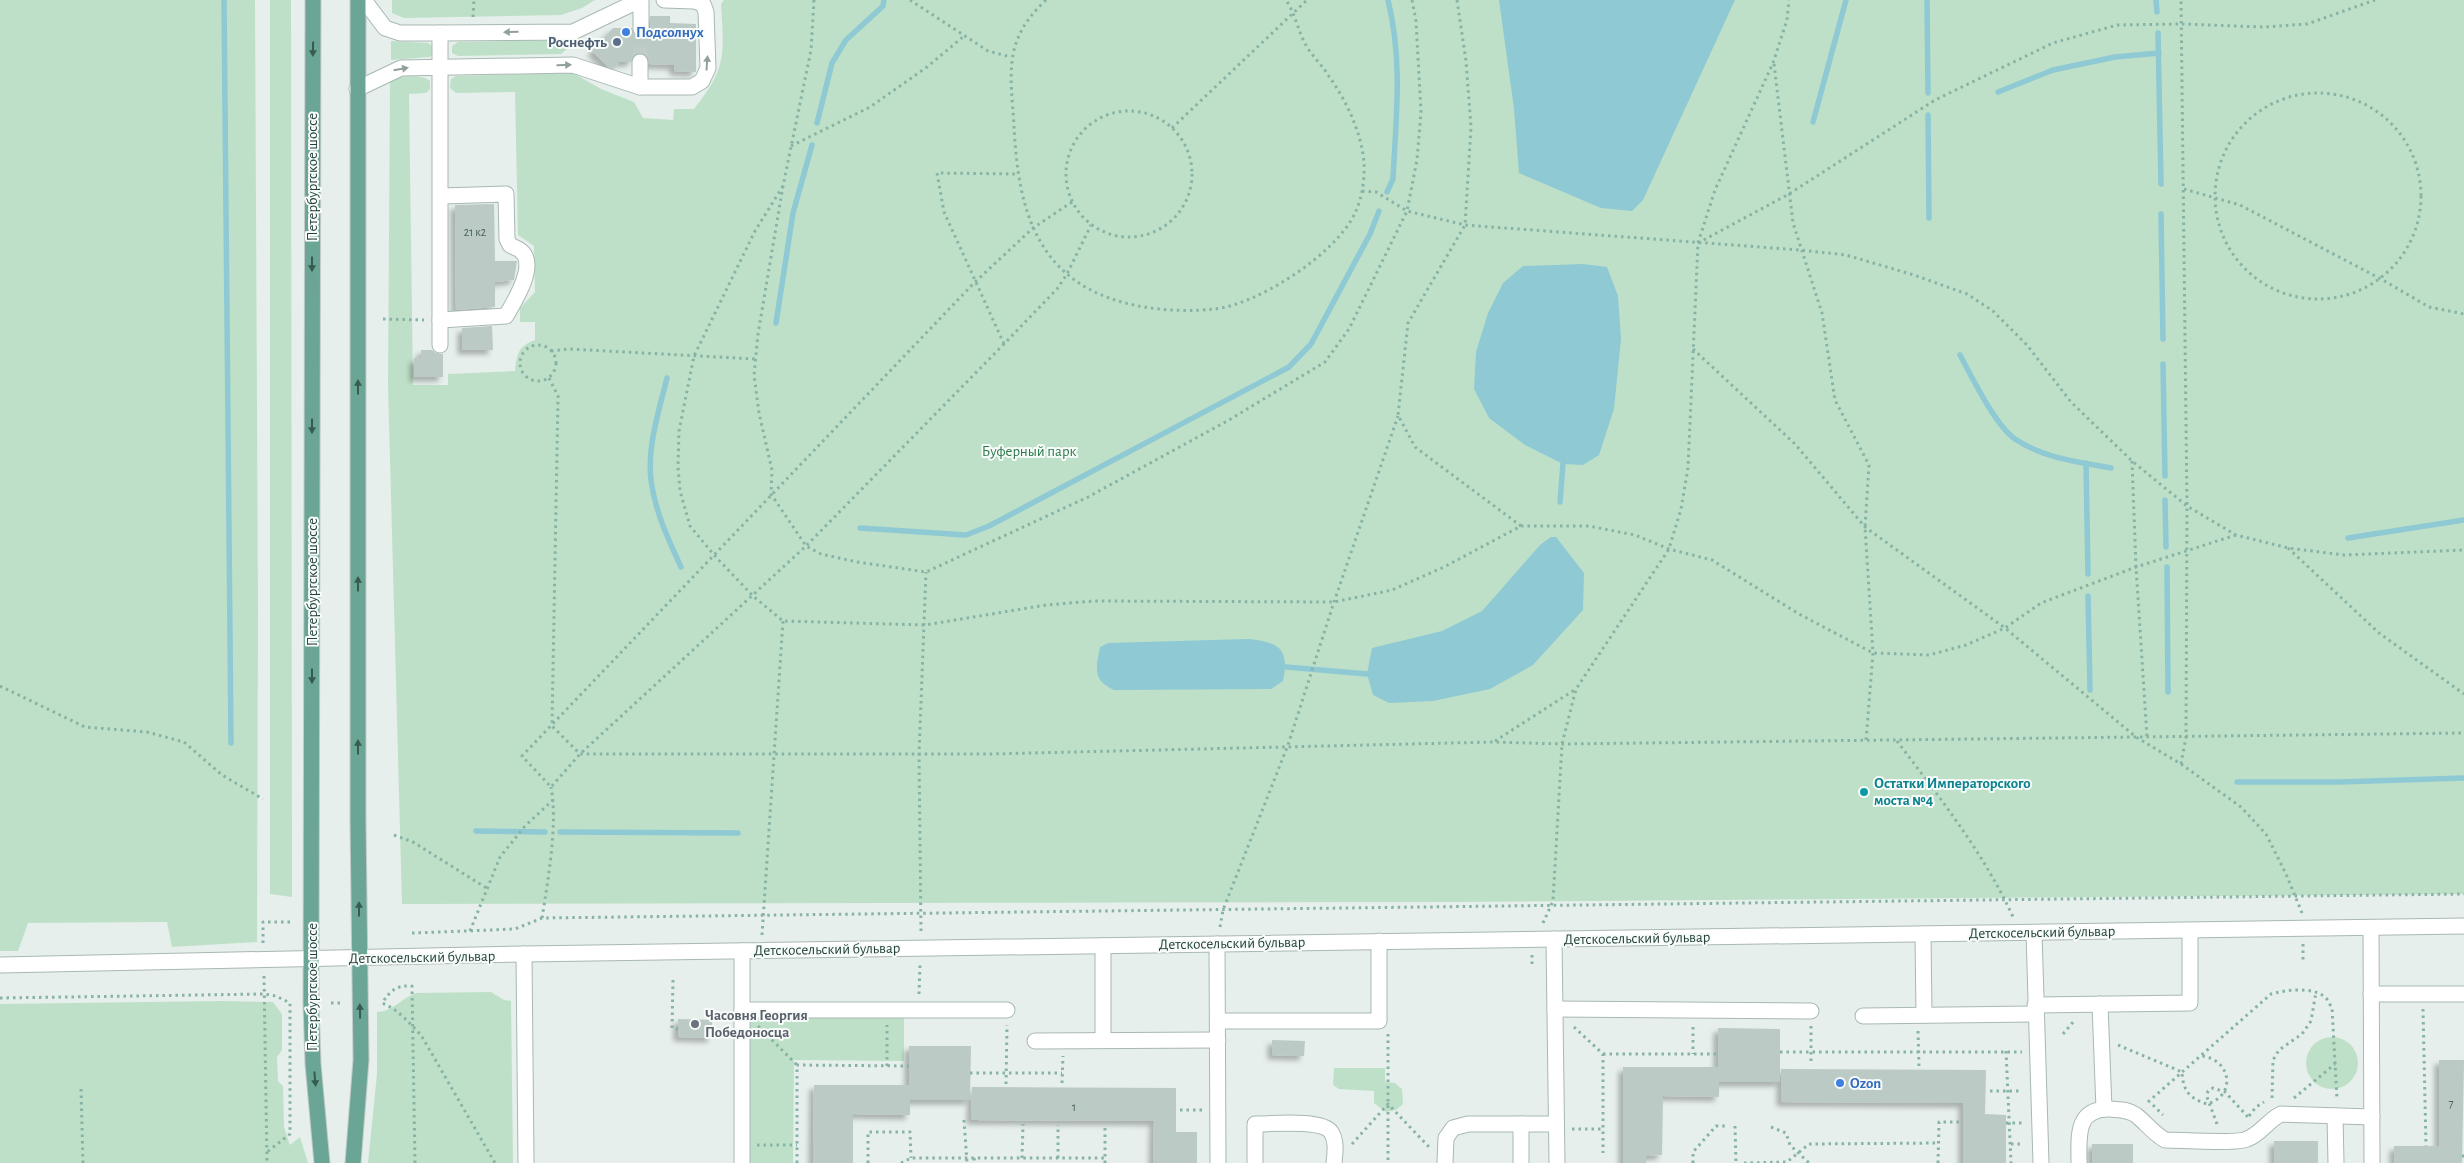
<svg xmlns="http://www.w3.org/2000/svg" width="2464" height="1163" font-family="'Alegreya Sans',sans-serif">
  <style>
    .green { fill: #bfe0c8 }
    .water { fill: #8ec9d4 }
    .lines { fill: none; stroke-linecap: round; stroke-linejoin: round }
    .stream { stroke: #8ec9d4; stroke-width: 5.5 }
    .building { fill: #bbcac4; filter: url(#shadow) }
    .minor-tunnel { stroke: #bfccc8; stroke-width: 15; stroke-dasharray: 15 8; stroke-linecap: butt }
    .minor-casing { stroke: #a8b8b2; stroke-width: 17 }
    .major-casing { stroke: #c2cac8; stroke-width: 17 }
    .path { stroke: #86b3a5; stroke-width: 3; stroke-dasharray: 2.5 4; stroke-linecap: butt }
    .minor { stroke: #fff; stroke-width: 15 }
    .major { stroke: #6aa596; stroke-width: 15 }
    .oneway { fill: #92a09c }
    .oneway2 { fill: #365b51 }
    .shop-dot { fill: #3f7fe0; stroke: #f7fbf9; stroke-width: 2 }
    .service-dot { fill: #5c6f8a; stroke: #f7fbf9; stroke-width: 2 }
    .culture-dot { fill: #0f9aa8; stroke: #f7fbf9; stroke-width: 2 }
    .worship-dot { fill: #6b7280; stroke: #f7fbf9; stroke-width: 2 }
    .labels { text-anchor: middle; stroke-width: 4; stroke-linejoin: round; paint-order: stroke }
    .number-label { font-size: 12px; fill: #4a645c }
    .shop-label { font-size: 15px; font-weight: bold; fill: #366cbe; stroke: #f7fbf9; text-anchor: start }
    .service-label { font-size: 15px; font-weight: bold; fill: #4e5e75; stroke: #f7fbf9; text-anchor: end }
    .street-label { font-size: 15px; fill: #24423a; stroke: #f7fbf9 }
    .park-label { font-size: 15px; fill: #2d7a4b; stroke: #f7fbf9 }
    .culture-label { font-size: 15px; font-weight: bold; fill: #0d838f; stroke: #f7fbf9; text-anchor: start }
    .worship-label { font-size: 15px; font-weight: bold; fill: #5b616d; stroke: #f7fbf9; text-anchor: start }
  </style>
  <defs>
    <filter id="shadow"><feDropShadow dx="-4.5" dy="4.5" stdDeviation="2.5" flood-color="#0004"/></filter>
  </defs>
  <rect width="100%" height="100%" fill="#e6efeb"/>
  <g class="green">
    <path d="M0,0H255L258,611L257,942L172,947L167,922L28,923L18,951H0Z"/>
    <path d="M270,0H291L292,897L270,894Z"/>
    <path d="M392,0H595L582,8L561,15L404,18L392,13Z"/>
    <path d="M724,0H2464V894L1454,902L402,904L388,385L390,82C397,75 423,74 430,81V89L426,93L409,94L413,385H448V374L515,371C517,354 518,346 535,340V322H520V308L535,292L534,246L518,235L515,92L456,93L450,88L451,79L456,76L573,73L601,89L634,102L643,118L673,120L674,109H694C727,68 724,54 721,4Z"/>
    <path d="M561,40L567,45V49L561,54L458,56L452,53V46L458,42Z"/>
    <path d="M391,41L428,43L433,46V55L429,57L391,60Z"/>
    <path d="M491,992L504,1000L511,1001L513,1163H368L377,1074V1012C392,1012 402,998 416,993Z"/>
    <path d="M222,1001L273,1002L282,1014V1050L277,1057L278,1081L283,1086L284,1127L290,1145L300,1137L308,1163H0V1004Z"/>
    <path d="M747,1016L904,1017V1061L794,1060L793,1163H749Z"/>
    <circle cx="2332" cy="1063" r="26"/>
    <path d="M1334,1068H1385V1082L1395,1083L1402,1089L1403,1104L1396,1110L1386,1112L1374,1103V1091L1339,1089L1333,1085Z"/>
  </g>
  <g class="water">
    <path d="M1499,0H1735L1643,200L1632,211L1601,208L1519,173L1514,109Z"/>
    <path d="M1583,264L1607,267L1618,296L1621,339L1614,409L1599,455L1583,465L1563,464L1525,445L1489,418L1474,389L1476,352L1488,313L1503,283L1523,266Z"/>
    <path d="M1551,537H1556L1584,573L1583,610L1533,665L1490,689L1433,701L1389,703L1373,695L1367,674L1372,648L1442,631L1482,611L1540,545Z"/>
    <path d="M1248,639C1278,642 1290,648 1283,681L1271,689L1114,690C1092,680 1096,668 1100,647L1108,643Z"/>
  </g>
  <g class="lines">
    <g class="stream">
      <path d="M224,0L231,743"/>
      <path d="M1927,0L1928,93"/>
      <path d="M2156,0L2157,12"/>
      <path d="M2158,33L2161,184"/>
      <path d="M1998,92L2053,70L2115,57L2159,53"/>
      <path d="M1928,115L1929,218"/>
      <path d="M1813,122L1846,0"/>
      <path d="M817,123L832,63L846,40L883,6L884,0"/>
      <path d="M1387,192L1393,179C1396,117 1403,61 1388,0"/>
      <path d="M2161,214L2163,339"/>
      <path d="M776,323L793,213L812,145"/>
      <path d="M1960,355C1972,377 1995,425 2015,439C2043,458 2079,462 2111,468"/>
      <path d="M2163,364L2165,476"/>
      <path d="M667,378C659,410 647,447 651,480C655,511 668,539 681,567"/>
      <path d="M2086,463L2088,574"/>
      <path d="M2165,500L2166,547"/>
      <path d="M1560,502L1563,464"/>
      <path d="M860,528L966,535L989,526L1289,367L1311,344L1370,234L1379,211"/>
      <path d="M2348,538L2464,520"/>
      <path d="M2167,567L2168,692"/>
      <path d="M2088,596L2090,690"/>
      <path d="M1286,667L1367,674"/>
      <path d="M2237,782H2339L2464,778"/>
      <path d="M476,831L545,832"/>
      <path d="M560,832L738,833"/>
    </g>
  </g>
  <g class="building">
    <path d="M650,16H670V23L696,24V72L674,71V65L649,64L648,57L640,53L635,54L631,62H619L614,68L608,67L592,51L613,28H632L637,37H646L650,29Z"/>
    <path d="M494,204L495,261H517L514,280L495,282V307L456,310L455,205Z"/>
    <path d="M492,326L493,350H462V328Z"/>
    <path d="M421,350H432L436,353L443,354V377H414V358H421Z"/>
    <path d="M678,1019L712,1020V1038L678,1037Z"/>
    <path d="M1718,1028L1780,1029V1082H1719V1097L1663,1096L1662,1155L1646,1156V1163H1623V1067H1718Z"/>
    <path d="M1272,1040L1305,1041L1304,1056L1272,1055Z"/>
    <path d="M909,1046H971L970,1100H910V1115L853,1114V1163H813L814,1085H909Z"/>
    <path d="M2439,1060H2464L2462,1163H2394V1146H2439Z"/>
    <path d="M1781,1069L1986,1070L1985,1114L2006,1115V1163H1963V1103L1781,1102Z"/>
    <path d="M972,1087L1176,1088V1132H1197V1163H1153L1154,1121L971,1120Z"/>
    <rect x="2274" y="1141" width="44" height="22"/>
    <rect x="2092" y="1144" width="41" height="19"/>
  </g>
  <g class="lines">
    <path class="minor-tunnel" d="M640,62L641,29"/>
    <g class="minor-casing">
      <g id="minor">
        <path d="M364,0L385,28L400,33H440L573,32L640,0"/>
        <path d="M641,29V0"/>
        <path d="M440,33V345"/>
        <path d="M640,87V62"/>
        <path d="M357,89L401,68L573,65L640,87H692L702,81L708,68L706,12L703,4L694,1L664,0"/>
        <path d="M440,320L506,316C514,302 538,265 521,251C518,248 513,247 510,245L507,239L506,194L442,196"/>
        <path d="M2371,928L2372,1163"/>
        <path d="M2034,933L2041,1163"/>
        <path d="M1923,934L1924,1015"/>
        <path d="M1554,939L1557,1163"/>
        <path d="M1217,944L1218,1163"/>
        <path d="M1103,946V1040"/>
        <path d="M742,951V1163"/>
        <path d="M524,954L526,1163"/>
        <path d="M0,965L524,954L2464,926"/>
        <path d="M2371,994H2464"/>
        <path d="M2100,1004L2104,1109"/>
        <path d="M2035,1005L2190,1003V931"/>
        <path d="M1555,1009L1811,1011"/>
        <path d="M742,1010H1007"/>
        <path d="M1863,1016L2035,1014"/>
        <path d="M1218,1021H1379V941"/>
        <path d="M1035,1041L1218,1040"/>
        <path d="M2335,1116L2336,1163"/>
        <path d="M1255,1163V1124C1272,1124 1322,1119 1331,1132C1337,1141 1335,1153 1334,1163"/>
        <path d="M1445,1163L1446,1138L1453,1128L1468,1124H1556"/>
        <path d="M1521,1163V1124"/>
        <path d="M2079,1163C2079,1137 2075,1108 2110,1109C2119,1110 2127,1109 2136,1115C2146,1123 2153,1133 2165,1140C2181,1140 2237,1144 2247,1139C2261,1134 2267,1121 2281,1114L2372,1117"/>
      </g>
    </g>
    <g class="major-casing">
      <g id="major">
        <path d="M313,0L311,1003L313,1064L322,1163"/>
        <path d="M353,1163L361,1060L358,820V0"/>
      </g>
    </g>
    <g class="path">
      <path d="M814,0L811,50L783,186L758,334L754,375L759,413L772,470L771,494L806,546L821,554L857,562L926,572L1088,497L1229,420L1325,362L1349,329L1407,211L1417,160L1421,112L1416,21L1412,0"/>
      <path d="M910,0L988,51L1011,57"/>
      <path d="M1046,0C1002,41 1011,73 1014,127C1017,179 1024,237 1067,274C1105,307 1167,314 1215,309C1259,304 1336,254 1355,213C1362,199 1365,178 1364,162C1361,131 1346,100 1328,75C1322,65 1313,57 1307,47C1298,32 1296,15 1286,0"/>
      <path d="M1457,0L1466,61L1471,127L1465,225L1408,323L1398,415L1415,447L1521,526"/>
      <path d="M473,17L474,0"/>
      <path d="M1774,64L1793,223L1822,313L1835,400L1869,465L1865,527L1873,653L1866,741"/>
      <circle cx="2318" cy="196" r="103"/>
      <circle cx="1129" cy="174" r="63"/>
      <path d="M1172,128L1307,0"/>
      <path d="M791,146L870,107L927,67L964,36"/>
      <path d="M783,186L755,231L694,356L679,431L678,467L680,491L690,526L714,555L753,596L783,621L925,625L1046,605L1094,601L1334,602L1392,590L1444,567L1521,526H1589L1635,535L1669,549L1712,560L1799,614L1873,653L1929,655L1966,645L2005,628L2041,603L2136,567L2236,535"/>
      <path d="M2184,189L2240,205L2381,279L2429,307L2464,314"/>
      <path d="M1362,191L1376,192L1407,211L1465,225L1800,250L1846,255L1914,275L1967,294L1993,311L2027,345L2071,402L2132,461L2187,506L2236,535L2288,548L2344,555L2464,550"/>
      <path d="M1072,202L1033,228L974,283L522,756L551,787L580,754L806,546L1004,344L1057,289L1067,274L1091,225"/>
      <path d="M1698,243L1789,194L1935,100L2053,43L2117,25L2181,24L2264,27L2307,24L2375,0"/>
      <path d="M383,319L424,320"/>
      <path d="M1004,344L944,212L937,173L1017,174"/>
      <circle cx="538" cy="363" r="18"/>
      <path d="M1693,349L1795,444L1865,527L2005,628L2136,737L2181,764L2241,807L2266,834L2286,874L2302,913"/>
      <path d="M551,351L569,349L755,359"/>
      <path d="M549,378L558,396L552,726L580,754H990L1493,742L1562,744L2464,733"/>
      <path d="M2132,461L2136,567L2147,737"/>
      <path d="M2288,548L2379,633L2464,694"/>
      <path d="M0,686L85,727L147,732L184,742L222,775L263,799"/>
      <path d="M1495,741L1576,689"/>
      <path d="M1897,741C1939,797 1984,853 2013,917"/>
      <path d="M2181,764L2186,737L2187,506L2181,0"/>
      <path d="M394,835L413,842L488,889"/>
      <path d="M542,918C548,880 558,824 551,787"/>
      <path d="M1543,923L1553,901L1562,744L1576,689L1669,549L1681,509L1688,468L1698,243L1715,190L1773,63L1787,20L1789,0"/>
      <path d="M1220,927L1223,910L1288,745L1334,602L1398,416"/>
      <path d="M470,931L500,857L525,826L553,800"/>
      <path d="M921,931L919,754L926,572"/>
      <path d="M412,933L515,929L542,918L2464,894"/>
      <path d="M762,935L783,621"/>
      <path d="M263,943V922H293"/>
      <path d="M2303,944V960"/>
      <path d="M1532,955V968"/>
      <path d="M264,976L267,1163"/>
      <path d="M673,980L672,1028L678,1029"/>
      <path d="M919,994L920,965"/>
      <path d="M0,998L264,994L276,996L290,1003V1134L267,1152"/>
      <path d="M331,1003H342"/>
      <path d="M2423,1009L2426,1146"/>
      <path d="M758,1026L797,1065"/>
      <path d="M1811,1026V1064"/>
      <path d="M1574,1027L1603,1054V1153"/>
      <path d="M1693,1027V1054"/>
      <path d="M1918,1031L1919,1067"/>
      <path d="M1388,1034V1163"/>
      <path d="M2063,1034L2074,1021"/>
      <path d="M2118,1045L2182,1072C2183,1091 2189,1098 2207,1104C2238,1095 2230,1058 2201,1056"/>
      <path d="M2006,1051L2011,1163"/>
      <path d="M1780,1052H2022"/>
      <path d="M1603,1054H1718"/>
      <path d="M887,1066V1025"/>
      <path d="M970,1073H1062"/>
      <path d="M1062,1083L1063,1056"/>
      <path d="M1006,1084L1007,1025"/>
      <path d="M81,1089L83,1163"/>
      <path d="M1990,1091H2022"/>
      <path d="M2272,1098L2273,1060L2279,1050L2302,1034L2311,1021L2316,992"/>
      <path d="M2294,1098L2335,1064"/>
      <path d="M2148,1102L2271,994C2285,990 2314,986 2326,998C2328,1000 2330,1005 2332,1008L2337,1099"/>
      <path d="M2153,1105L2163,1115"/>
      <path d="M1180,1110H1202"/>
      <path d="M2249,1116L2256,1107L2264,1102"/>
      <path d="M964,1120L967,1163"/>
      <path d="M2006,1123H2023"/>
      <path d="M2217,1124L2207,1097L2208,1091L2213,1088L2225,1092L2248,1117"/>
      <path d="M1735,1126L1736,1163"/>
      <path d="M1771,1127L1786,1133L1790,1145L1809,1163"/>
      <path d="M1572,1129H1604"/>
      <path d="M1352,1144L1388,1104L1429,1147"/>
      <path d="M2011,1144H2023"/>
      <path d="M757,1145H797"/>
      <path d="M2462,1156H2464"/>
      <path d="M974,1158L975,1163"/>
      <path d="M1022,1158L1023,1124"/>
      <path d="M1058,1158V1125"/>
      <path d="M415,1163L412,986C397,985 391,990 382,1003C398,1009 409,1023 421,1035L495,1163"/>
      <path d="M797,1163V1065L909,1066"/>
      <path d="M868,1163V1132H910L911,1158"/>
      <path d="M901,1163L911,1158H1105"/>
      <path d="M1105,1163V1125"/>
      <path d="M1693,1163V1152L1716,1126H1727"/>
      <path d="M1744,1163L1787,1162L1809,1144L1939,1143"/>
      <path d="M1938,1163L1939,1122H1963"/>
    </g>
    <use href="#minor" class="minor"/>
    <use href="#major" class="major"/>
  </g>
  <defs><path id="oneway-solid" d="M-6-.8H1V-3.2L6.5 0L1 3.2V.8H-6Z" transform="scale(1.25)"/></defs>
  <g class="oneway">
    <use href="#oneway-solid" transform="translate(511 32) rotate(179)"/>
    <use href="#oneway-solid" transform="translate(707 63) rotate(-86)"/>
    <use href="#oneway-solid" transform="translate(564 65) rotate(-1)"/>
    <use href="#oneway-solid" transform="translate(401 69) rotate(-10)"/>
  </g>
  <g class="oneway2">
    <use href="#oneway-solid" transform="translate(313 49) rotate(91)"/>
    <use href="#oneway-solid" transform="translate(312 264) rotate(90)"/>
    <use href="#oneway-solid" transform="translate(358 387) rotate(-90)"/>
    <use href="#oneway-solid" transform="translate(312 426) rotate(90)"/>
    <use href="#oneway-solid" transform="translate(358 584) rotate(-90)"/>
    <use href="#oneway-solid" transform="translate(312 676) rotate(90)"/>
    <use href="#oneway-solid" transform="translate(358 747) rotate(-90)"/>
    <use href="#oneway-solid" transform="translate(359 909) rotate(-90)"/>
    <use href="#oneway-solid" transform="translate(360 1011) rotate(-91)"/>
    <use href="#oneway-solid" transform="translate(315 1079) rotate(85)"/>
  </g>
  <g class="shop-dot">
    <circle cx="626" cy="32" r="5"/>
    <circle cx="1840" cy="1083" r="5"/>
  </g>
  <circle class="service-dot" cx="617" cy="42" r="5"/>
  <circle class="culture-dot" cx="1864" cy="792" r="5"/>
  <circle class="worship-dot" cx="695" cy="1024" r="5"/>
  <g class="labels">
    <g class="number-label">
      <text x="475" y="236">21 к2</text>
      <text x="2451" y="1107">7</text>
      <text x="1074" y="1111">1</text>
    </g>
    <g class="shop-label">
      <text x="636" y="37">Подсолнух</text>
      <text x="1850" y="1088">Ozon</text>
    </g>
    <g class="service-label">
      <text x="607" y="47">Роснефть</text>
    </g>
    <g class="street-label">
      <text transform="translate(312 177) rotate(-90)" y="5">Петербургское шоссе</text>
      <text transform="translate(312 582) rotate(-90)" y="5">Петербургское шоссе</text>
      <text transform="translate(2042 932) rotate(-1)" y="5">Детскосельский бульвар</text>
      <text transform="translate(1637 938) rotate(-1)" y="5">Детскосельский бульвар</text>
      <text transform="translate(1232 943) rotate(-1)" y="5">Детскосельский бульвар</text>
      <text transform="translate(827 949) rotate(-1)" y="5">Детскосельский бульвар</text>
      <text transform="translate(422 957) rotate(-1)" y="5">Детскосельский бульвар</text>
      <text transform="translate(312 987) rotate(-90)" y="5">Петербургское шоссе</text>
    </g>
    <g class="park-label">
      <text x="1029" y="456">Буферный парк</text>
    </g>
    <g class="culture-label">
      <text x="1874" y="788">Остатки Императорского<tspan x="1874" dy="17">моста №4</tspan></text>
    </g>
    <g class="worship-label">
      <text x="705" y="1020">Часовня Георгия<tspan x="705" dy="17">Победоносца</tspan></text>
    </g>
  </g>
</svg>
